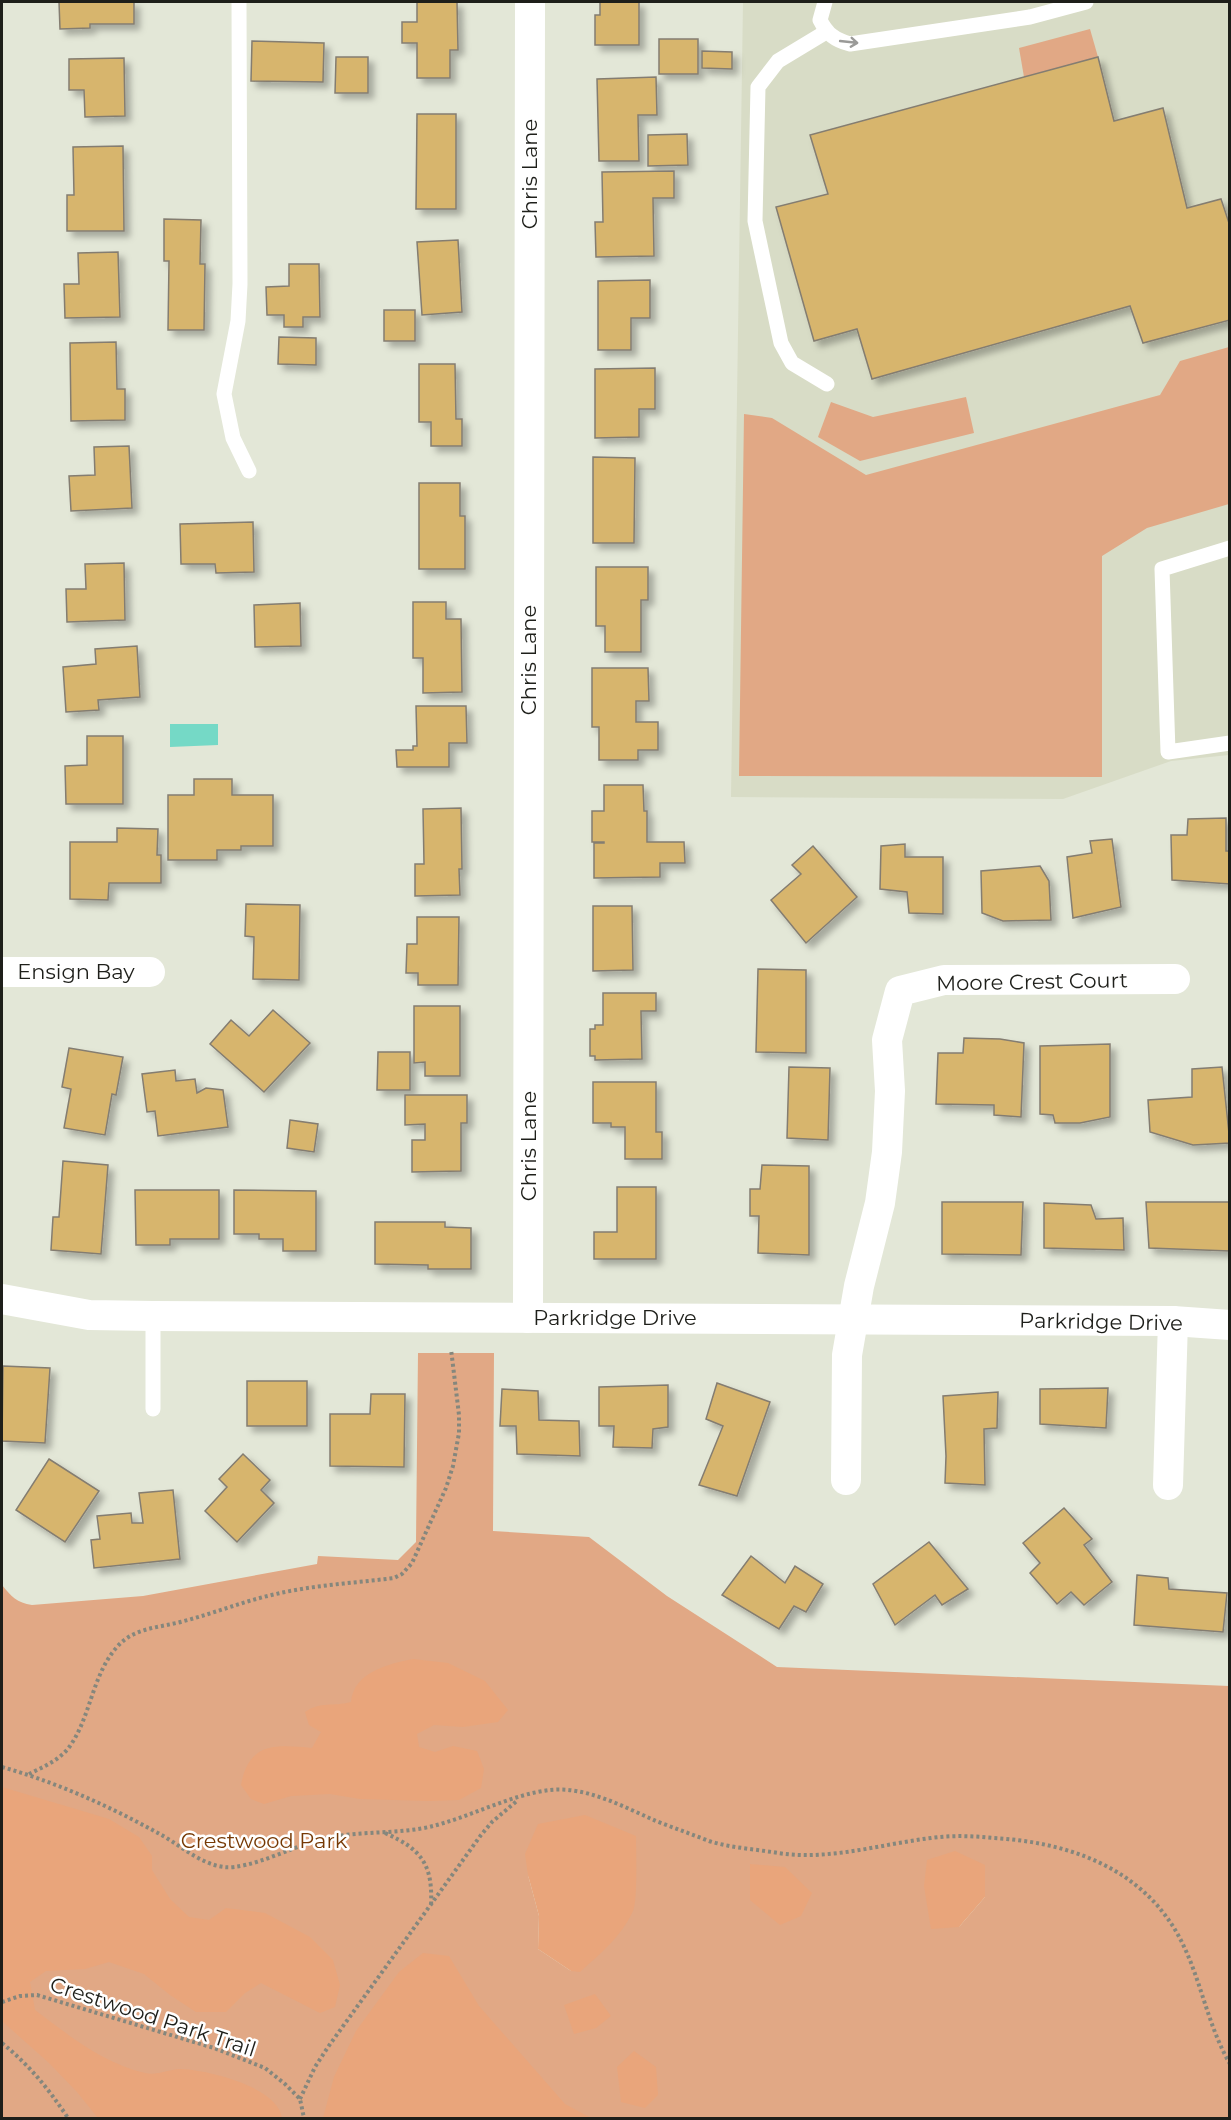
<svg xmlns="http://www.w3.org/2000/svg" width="1231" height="2120" font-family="Montserrat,sans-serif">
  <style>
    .built { fill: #d8dcc6 }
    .green { fill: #e1a885; fill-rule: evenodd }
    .forest { fill: #e9a57b }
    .water { fill: #75d9c6 }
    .building { fill: #d7b56d; stroke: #847d71; stroke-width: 1.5; filter: url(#shadow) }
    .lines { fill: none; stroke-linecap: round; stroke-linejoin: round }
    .path { stroke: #85877d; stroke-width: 4; stroke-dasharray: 3 3; stroke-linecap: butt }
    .lane { stroke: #fff; stroke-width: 15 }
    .street { stroke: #fff; stroke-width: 30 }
    .oneway { stroke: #9a9a98 }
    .labels { text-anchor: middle; stroke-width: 5; stroke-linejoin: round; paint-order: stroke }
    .street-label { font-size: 21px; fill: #1e1f1a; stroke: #fff }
    .park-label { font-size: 21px; fill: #763905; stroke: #fff }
  </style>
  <defs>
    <filter id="shadow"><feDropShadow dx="5.5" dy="5.5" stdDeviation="3" flood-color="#0004"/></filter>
  </defs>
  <rect width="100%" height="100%" fill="#e3e7d7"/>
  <path class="built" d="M743,2H1229V755L1171,761L1063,799L731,797Z"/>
  <g class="green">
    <path d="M1090,29L1098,57L1024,77L1019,48Z"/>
    <path d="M1229,347V504L1147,528L1102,556V777L739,776L744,414L772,418L866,475L1160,395L1180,361Z"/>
    <path d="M966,397L974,433L860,461L818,437L831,402L873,417Z"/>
    <path d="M418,1353H494L493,1531L589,1537L667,1596L777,1667L1229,1686V2118H2V1585C11,1596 17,1603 32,1605L143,1596L317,1564L318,1556L398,1560L416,1542ZM985,1865V1897L959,1927ZM528,1875L571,1971L538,1949L539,1916Z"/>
  </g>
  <g class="forest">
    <path d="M413,1659L448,1663L485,1681L508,1710L498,1722L463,1727L434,1725L417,1734L419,1747L435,1752L453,1746L477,1751L484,1769L481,1788L459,1800L429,1801L360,1799L330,1794L291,1796L264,1804L251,1799L241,1785C249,1741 277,1745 312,1748L321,1732L309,1725L305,1712C321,1701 333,1707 351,1702C354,1672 388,1664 413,1659Z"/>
    <path d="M2,1787L109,1819L139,1837L152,1856V1870L170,1899L189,1917L209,1920L226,1908L265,1913L310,1937L333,1960L340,1985L335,2007L320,2013L261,1983L245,1993L226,2012H196L170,1995L144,1974L109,1962L85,1969L46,1971L30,1982L35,2010C70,2036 102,2063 145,2073C156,2076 170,2069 181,2069C208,2070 278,2087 282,2118H98L77,2092L49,2063L2,2021Z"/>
    <path d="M585,1815L636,1836C636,1851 638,1900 633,1911C622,1936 600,1954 580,1972L571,1971L538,1949L539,1916L528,1875L525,1854L538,1824Z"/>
    <path d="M955,1851L985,1865V1897L959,1927L931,1929L924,1886L927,1860Z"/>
    <path d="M750,1864L785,1867L812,1893L801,1916L780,1925L750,1900Z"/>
    <path d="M423,1953L449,1956L479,2006L565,2104L591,2118H323L334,2077L356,2031L399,1972Z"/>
    <path d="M595,1994L611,2016L596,2028L574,2034L564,2005Z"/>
    <path d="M634,2051L656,2067L658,2095L645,2108L621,2102L617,2067Z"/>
  </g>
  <path class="water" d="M170,724H218V745L170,747Z"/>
  <g class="building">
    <path d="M59,2H134V24H90V28L60,29Z"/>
    <path d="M417,2H457L458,50H450V78H417V43H402V22H417Z"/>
    <path d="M600,2H639V45H595V15H600Z"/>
    <rect x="659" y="39" width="39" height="35"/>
    <path d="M252,41L324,43L323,82L251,81Z"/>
    <path d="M702,51L732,52V69L702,68Z"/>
    <path d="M336,57H368V93H335Z"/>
    <path d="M1098,57L1114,121L1163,108L1187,208L1221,199L1230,226V320L1143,343L1130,306L872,379L857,329L814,341L776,207L828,194L810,135Z"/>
    <path d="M124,58L125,116L85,117L84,90H69V59Z"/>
    <path d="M656,77L657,115H638L639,161H599L597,79Z"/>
    <path d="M417,114H456V209H416Z"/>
    <path d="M687,134L688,165L648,166V135Z"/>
    <path d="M123,146L124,231H67V195H74L73,147Z"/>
    <path d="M674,171V198H653L654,256L596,257L595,222H603L602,172Z"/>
    <path d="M164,219L201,220L200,264H205L204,330H168L169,261H164Z"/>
    <path d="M458,240L462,312L422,315L417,242Z"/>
    <path d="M118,252L120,317L65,318L64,284H79L78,253Z"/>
    <path d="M289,264H319L320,317H303V327H284V315H267L266,287L289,286Z"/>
    <path d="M650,280V318H631V350H598V281Z"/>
    <rect x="384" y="310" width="31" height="31"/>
    <path d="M279,337L316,338V365L278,364Z"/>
    <path d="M116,342L117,389H125V420L71,421L70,343Z"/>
    <path d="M419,364H455L456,419H462V446H431V422H419Z"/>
    <path d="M655,368V409H639V437L595,438V369Z"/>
    <path d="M129,446L132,508L71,511L69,476L95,475L94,447Z"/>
    <path d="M593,457L635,458L634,543H593Z"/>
    <path d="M419,483H460V516H465V569H419Z"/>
    <path d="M253,522L254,572L216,573L215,564H181L180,524Z"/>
    <path d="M124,563L125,620L67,622L66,589H86L85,564Z"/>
    <path d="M596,567H648V600H641V652H605V626H596Z"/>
    <path d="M413,602H446V619H461L462,692L423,693V658H413Z"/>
    <path d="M300,603L301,646L255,647L254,605Z"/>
    <path d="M137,646L140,697L98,700L99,710L66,712L63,667L96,664L95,649Z"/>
    <path d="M592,668H648L649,701H636V722H658V750H638V760H599V727H592Z"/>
    <path d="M416,706H466L467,743H449V767H397L396,750H413V746H417Z"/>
    <path d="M87,736H123V804H66L65,766L87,765Z"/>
    <path d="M194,779H232V795H273V846H241V850H217V860H168V795H194Z"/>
    <path d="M604,785H643L644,811H647V842H684L685,863H660V877L594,878V843H604V842H592V811H604Z"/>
    <path d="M461,808L462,869H459L460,895L415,896V864H424L423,809Z"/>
    <path d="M1226,818V851H1230V884L1172,880L1171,835H1187L1188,819Z"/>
    <path d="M117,828L158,829L157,855H161V883H109L108,900L70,899V842H117Z"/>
    <path d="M1112,839L1121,907L1073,918L1067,857L1092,853L1090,841Z"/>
    <path d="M905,844V857H943V914L909,913L907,892L880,889L881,846Z"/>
    <path d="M813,846L857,897L806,943L771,900L801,874L792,865Z"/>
    <path d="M1040,866L1049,881L1051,920L1003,921L982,913L981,871Z"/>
    <path d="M246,904L300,905L299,980L253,979L254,937L245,936Z"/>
    <path d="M593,906H632L633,970L593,971Z"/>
    <path d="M417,917H459L458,985H418V973H406L407,944H417Z"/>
    <path d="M758,969L806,970V1053L756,1052Z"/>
    <path d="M603,993H656V1011H641L642,1059L595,1060V1056H590V1029H595V1025H603Z"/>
    <path d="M414,1006H460V1076H425V1062L414,1063Z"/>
    <path d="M273,1010L310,1043L264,1092L210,1044L231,1020L249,1036Z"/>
    <path d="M964,1038L1000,1039L1024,1043L1021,1117L994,1115V1105L936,1104L938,1053H963Z"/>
    <path d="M1110,1044V1117L1080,1123H1055L1053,1115L1040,1114V1046Z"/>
    <path d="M69,1048L123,1057L116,1095L112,1094L105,1135L64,1128L71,1089L62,1087Z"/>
    <path d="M378,1052H410V1090H377Z"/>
    <path d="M789,1067L830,1068L828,1140L787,1138Z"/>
    <path d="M1222,1067L1230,1143L1193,1145L1150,1132L1148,1100L1192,1097V1069Z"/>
    <path d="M175,1070L176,1081L195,1079L197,1093L206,1088L223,1090L228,1127L158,1136L155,1111L147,1112L142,1074Z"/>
    <path d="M593,1082H656V1132H662V1159H625V1127H611V1123H593Z"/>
    <path d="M405,1095H467V1123H461V1171L412,1172V1140H425V1124L405,1125Z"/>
    <path d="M290,1120L318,1124L314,1152L287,1148Z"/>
    <path d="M63,1161L108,1165L101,1254L51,1250L53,1217H59Z"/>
    <path d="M762,1165L809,1166V1255L758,1253L759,1216H750V1189H760Z"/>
    <path d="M617,1187H656V1259H594V1232H617Z"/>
    <path d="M135,1190H219V1239H170V1245H136Z"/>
    <path d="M234,1190L316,1191V1251H283V1239H259V1234H234Z"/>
    <path d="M942,1202H1023L1021,1255L942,1254Z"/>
    <path d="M1146,1202H1230V1251L1149,1248Z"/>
    <path d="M1044,1203L1091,1205L1096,1219L1123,1218L1124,1250L1044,1248Z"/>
    <path d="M375,1222H445V1227L471,1228V1269H428V1265L375,1264Z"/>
    <path d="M3,1366L50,1368L45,1443L2,1441Z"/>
    <rect x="247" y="1381" width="60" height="45"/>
    <path d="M717,1383L770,1402L737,1496L699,1485L723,1426L706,1419Z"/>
    <path d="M668,1385V1427L653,1429L652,1448L613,1447L614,1426H599V1387Z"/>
    <path d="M1108,1388L1106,1428L1040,1424V1389Z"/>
    <path d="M502,1389L538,1391L539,1420L579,1421L580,1456L517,1454L516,1426H500Z"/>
    <path d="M998,1392L997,1428L984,1429L985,1485L945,1483L946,1456L943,1396Z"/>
    <path d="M371,1394H405L404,1467L330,1466V1414H370Z"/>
    <path d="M243,1454L270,1480L261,1490L274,1503L237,1542L205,1511L227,1487L219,1479Z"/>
    <path d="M49,1459L99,1491L65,1542L16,1510Z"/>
    <path d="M173,1490L180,1559L94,1568L91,1540L100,1539L97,1516L131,1513L132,1523H143L139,1493Z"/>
    <path d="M1064,1508L1092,1539L1084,1545L1112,1582L1084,1605L1071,1592L1057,1604L1030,1573L1040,1563L1023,1543Z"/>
    <path d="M929,1542L968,1589L942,1605L935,1595L895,1625L873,1584Z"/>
    <path d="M751,1556L785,1583L795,1566L823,1584L806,1612L794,1606L779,1629L722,1595Z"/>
    <path d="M1137,1575L1168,1578L1169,1589L1227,1593L1223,1632L1134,1625Z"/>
  </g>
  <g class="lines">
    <g class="path">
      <path d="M2,1767C55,1782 107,1805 156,1832C178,1843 199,1864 224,1867C248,1870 293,1847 318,1840C355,1830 392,1835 429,1827C468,1818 512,1794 550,1790C586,1786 624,1807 656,1821C674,1828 691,1834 709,1841C731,1848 755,1849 778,1853C829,1861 881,1844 931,1838C952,1835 973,1836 994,1838C1064,1842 1135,1865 1174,1928C1200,1970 1205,2021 1230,2064"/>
      <path d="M29,1774C43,1767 60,1760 70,1746C91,1716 92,1675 117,1647C134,1627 160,1628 184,1621C215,1613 244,1601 276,1594C314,1585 355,1583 394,1578L402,1574L412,1563L446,1488L453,1466L459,1433V1415L451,1349"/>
      <path d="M385,1833C421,1849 433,1864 431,1905"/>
      <path d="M2,2002L20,1996L37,1995L214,2048L265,2068L285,2084L300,2099L304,2118"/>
      <path d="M2,2043C30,2066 48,2088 68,2118"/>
      <path d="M300,2099L315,2067L328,2047L481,1835L492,1822L518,1800"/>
    </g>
    <g class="lane">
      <path d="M239,2L240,284L238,321L224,394L233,438L249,471"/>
      <path d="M825,2L820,20C827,34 835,40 850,44L1030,17L1086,2"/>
      <path d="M826,32L778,61L758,87L755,221L781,343L792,363L827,384"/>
      <path d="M1230,548L1162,569L1168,752L1230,743"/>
      <path d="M153,1316V1409"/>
    </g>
    <g class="street">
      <path d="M2,972H150"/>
      <path d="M2,1299L89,1315L153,1316L1173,1321L1230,1325"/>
      <path d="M528,1318L530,2"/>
      <path d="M846,1480L847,1355L859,1286L880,1203L887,1152L890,1091L887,1040L900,991L944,980L1175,979"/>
      <path d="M1168,1485L1173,1321"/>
    </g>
  </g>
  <defs><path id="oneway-shaft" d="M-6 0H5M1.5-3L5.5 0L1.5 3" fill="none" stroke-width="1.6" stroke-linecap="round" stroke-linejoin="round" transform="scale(1.5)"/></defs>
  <use class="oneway" href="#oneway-shaft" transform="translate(849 42) rotate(6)"/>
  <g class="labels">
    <g class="street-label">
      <text transform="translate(530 174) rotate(-90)" y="7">Chris Lane</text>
      <text transform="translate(529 660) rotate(-90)" y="7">Chris Lane</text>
      <text x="76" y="979">Ensign Bay</text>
      <text transform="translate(1032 982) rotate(-1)" y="7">Moore Crest Court</text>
      <text transform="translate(529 1146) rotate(-90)" y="7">Chris Lane</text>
      <text x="615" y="1325">Parkridge Drive</text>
      <text transform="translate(1101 1322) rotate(1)" y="7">Parkridge Drive</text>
      <text transform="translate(153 2017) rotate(18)" y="7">Crestwood Park Trail</text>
    </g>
    <g class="park-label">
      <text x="264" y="1848">Crestwood Park</text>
    </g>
  </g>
  <rect width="1231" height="2120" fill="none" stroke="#1e1f1a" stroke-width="6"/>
</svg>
